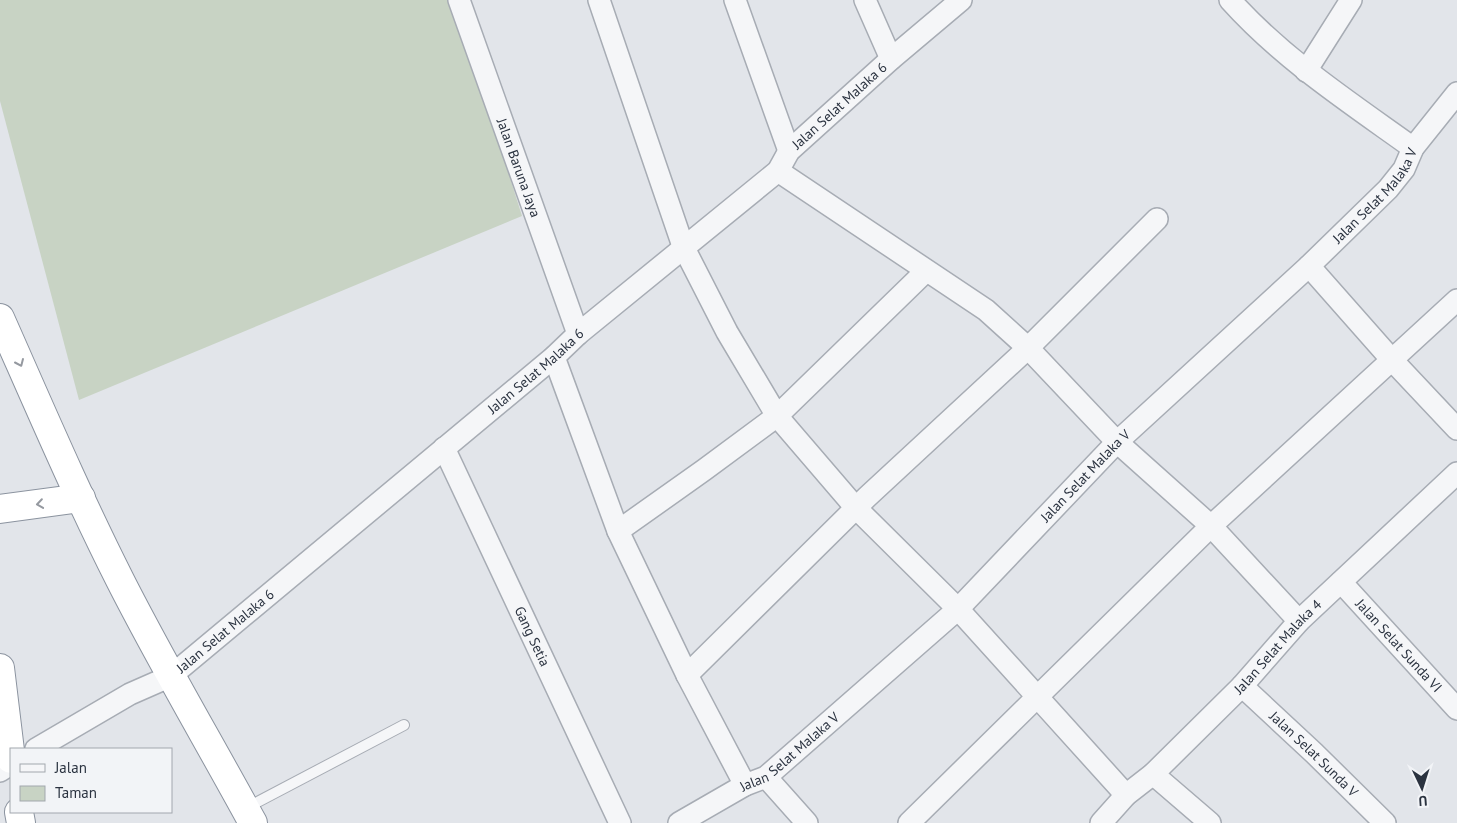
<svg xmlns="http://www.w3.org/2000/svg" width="1457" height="823" font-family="'PT Sans',sans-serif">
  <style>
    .green { fill: #c8d3c4 }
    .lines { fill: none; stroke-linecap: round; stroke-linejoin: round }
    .service-casing { stroke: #a7acb4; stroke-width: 12 }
    .minor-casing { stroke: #a7acb4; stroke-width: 24 }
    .trunk-casing { stroke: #8b939f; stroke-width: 30 }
    .service { stroke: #f5f6f8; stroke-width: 10 }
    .minor { stroke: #f5f6f8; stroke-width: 21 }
    .trunk { stroke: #fff; stroke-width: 28 }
    .oneway { stroke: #9599a0 }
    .labels { text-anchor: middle; stroke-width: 4.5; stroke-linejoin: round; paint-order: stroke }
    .street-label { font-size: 14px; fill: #2b3340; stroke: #f2f4f7 }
  </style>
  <rect width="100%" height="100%" fill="#e2e5ea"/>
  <path class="green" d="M0,0H454L522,216L79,400L0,101Z"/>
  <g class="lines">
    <g class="service-casing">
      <path id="service" d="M246,808L404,725"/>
    </g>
    <g class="minor-casing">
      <g id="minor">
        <path id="s1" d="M459,0L578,334"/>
        <path d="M599,0L683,246L727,332L777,416L856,508L958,609L1126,795"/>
        <path d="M735,0L789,151"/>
        <path d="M865,0L891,59"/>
        <path d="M1230,0C1283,59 1349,102 1413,148"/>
        <path d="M1306,71L1351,0"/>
        <path d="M778,171L986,310L1028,348L1117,442L1211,526L1299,621"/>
        <path d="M1309,266L1392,360L1457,429"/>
        <path d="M554,357L618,531L687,675L745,785"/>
        <path id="s2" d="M444,448L620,823"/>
        <path d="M618,531L704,470L777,416L926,271"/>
        <path id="s3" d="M1341,582L1457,709"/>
        <path d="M687,675L867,497L1028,348L1157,219"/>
        <path id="s4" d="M1242,686L1314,753L1385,823"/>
        <path id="s5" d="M36,749L130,694L171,676L554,357L578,334L778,171L789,151L891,59L961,0"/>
        <path d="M0,771L11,764"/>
        <path d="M1153,774L1210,823"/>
        <path d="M766,777L807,823"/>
        <path id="s6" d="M679,823L745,785L766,777L958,609L1117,442L1309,266L1388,189L1404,169L1413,148L1457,93"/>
        <path d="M909,823L1211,526L1457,300"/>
        <path id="s7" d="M1101,823L1126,795L1153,774L1242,686L1299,621L1457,473"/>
      </g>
    </g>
    <g class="trunk-casing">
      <g id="trunk">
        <path d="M0,318C39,406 77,495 120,580C162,663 209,742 253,823"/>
        <path d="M0,509L81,498"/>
        <path d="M0,668L11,759"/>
        <path d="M19,812L21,823"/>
      </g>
    </g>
    <use href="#service" class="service"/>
    <use href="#minor" class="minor"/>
    <use href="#trunk" class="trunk"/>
  </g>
  <defs><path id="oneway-chevron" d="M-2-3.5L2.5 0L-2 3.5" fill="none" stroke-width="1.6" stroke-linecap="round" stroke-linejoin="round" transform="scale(1.25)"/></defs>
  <g class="oneway">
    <use href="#oneway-chevron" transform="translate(20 363) rotate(66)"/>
    <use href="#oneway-chevron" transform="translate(40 504) rotate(172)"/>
  </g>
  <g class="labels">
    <g class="street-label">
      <text dy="5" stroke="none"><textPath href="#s5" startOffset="1034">Jalan Selat Malaka 6</textPath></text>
      <text dy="5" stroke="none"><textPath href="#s1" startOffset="178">Jalan Baruna Jaya</textPath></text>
      <text dy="5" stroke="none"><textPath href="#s6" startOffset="942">Jalan Selat Malaka V</textPath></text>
      <text dy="5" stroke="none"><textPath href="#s5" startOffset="629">Jalan Selat Malaka 6</textPath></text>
      <text dy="5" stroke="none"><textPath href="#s6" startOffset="538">Jalan Selat Malaka V</textPath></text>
      <text dy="5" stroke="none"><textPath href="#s5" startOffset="224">Jalan Selat Malaka 6</textPath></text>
      <text dy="5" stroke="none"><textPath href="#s2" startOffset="208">Gang Setia</textPath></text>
      <text dy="5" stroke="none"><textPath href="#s3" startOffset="86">Jalan Selat Sunda VI</textPath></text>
      <text dy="5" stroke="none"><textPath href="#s7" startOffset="250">Jalan Selat Malaka 4</textPath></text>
      <text dy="5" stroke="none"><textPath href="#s6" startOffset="132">Jalan Selat Malaka V</textPath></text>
      <text dy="5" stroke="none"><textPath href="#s4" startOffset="99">Jalan Selat Sunda V</textPath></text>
    </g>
  </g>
  <rect x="10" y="748" width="162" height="65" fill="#f2f4f7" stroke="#a2a7ae"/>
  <rect x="20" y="764" width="25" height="8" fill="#f5f6f8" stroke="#a2a7ae"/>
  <text x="55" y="773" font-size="15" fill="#2b3340">Jalan</text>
  <rect x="20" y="786" width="25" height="15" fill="#c8d3c4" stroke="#a2a7ae"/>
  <text x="55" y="798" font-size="15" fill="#2b3340">Taman</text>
  <g transform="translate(1422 788) rotate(176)" stroke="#f2f4f7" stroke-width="4" paint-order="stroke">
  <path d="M0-4L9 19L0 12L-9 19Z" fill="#2b3340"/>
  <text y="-8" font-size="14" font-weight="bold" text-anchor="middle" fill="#2b3340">U</text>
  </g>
</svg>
